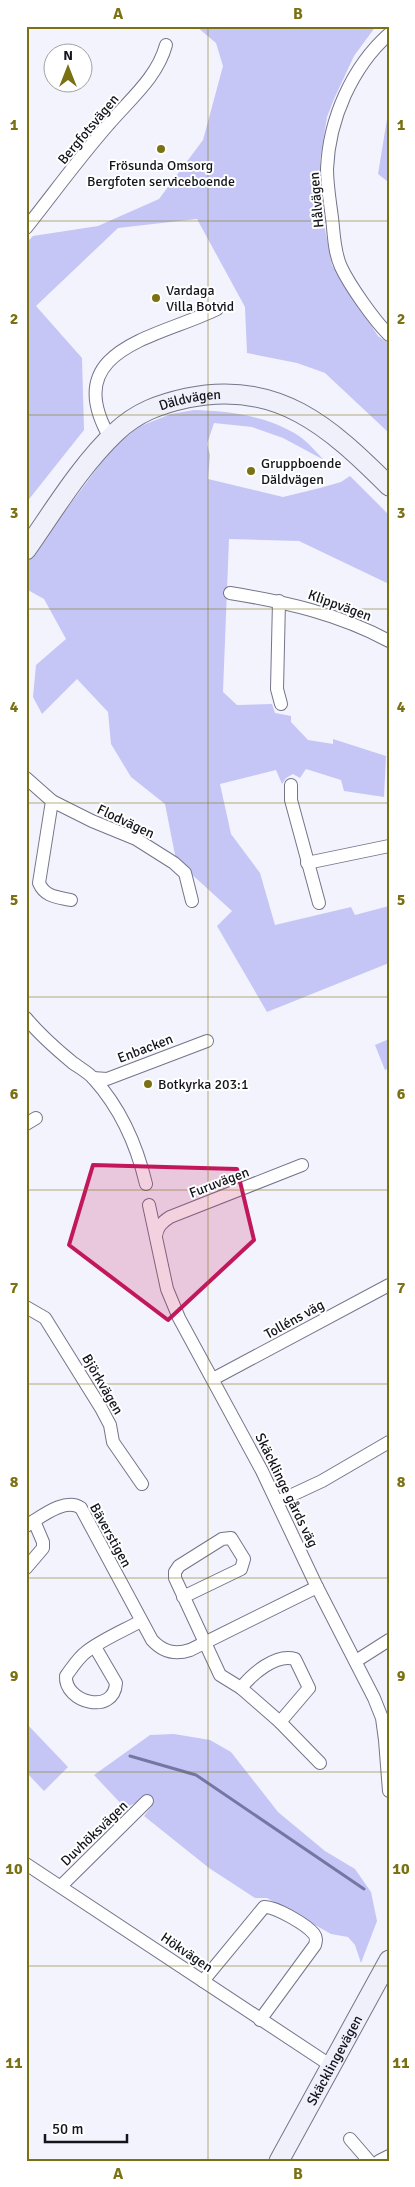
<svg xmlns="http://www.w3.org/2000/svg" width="415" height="2187" font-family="Signika,sans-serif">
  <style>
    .green { fill: #c5c6f6 }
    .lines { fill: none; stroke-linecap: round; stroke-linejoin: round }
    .stream { stroke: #7676a3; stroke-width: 3 }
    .street-casing { stroke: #74758a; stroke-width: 14 }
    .secondary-casing { stroke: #74758a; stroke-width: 21 }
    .street { stroke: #fff; stroke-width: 12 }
    .secondary { stroke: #f0f0fb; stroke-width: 19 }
    .marked { fill: #c2185b; fill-opacity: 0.2; stroke: #c2185b; stroke-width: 4; stroke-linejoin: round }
    .grid { fill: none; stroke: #7a7112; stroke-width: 1; stroke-opacity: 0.55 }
    .poi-dot { fill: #7a7112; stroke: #fff; stroke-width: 2 }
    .labels { text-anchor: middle; stroke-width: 4; stroke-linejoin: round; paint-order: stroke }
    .street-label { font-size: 14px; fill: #14141d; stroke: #fff }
    .poi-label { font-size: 14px; fill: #14141d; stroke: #fff; text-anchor: start }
    .neatline { fill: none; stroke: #7a7112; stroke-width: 2 }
    .grid-label { font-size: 16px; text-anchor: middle; font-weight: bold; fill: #7a7112 }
  </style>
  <rect width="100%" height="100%" fill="#f3f3fd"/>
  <g class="green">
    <path d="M198,26H376L354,56L334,99L327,117L320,160L325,229L332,265L378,336L389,344V433L325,373L297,363L247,353L245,307L197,219L118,228L36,306L82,358L84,430L26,503V243L33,236L98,226L159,199L203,140L223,66L216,43L197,27Z"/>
    <path d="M389,107V181H387L378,174Z"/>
    <path d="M194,410C229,411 269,416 299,436C308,442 316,452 324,460L283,438L252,427L214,423L207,444L210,455L208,479L283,497L320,488L341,482L350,476L389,515V584L299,541L229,539L223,692L237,705L272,704L275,713L291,716V722L308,740L333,744V739L386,756L384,797L344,791L341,780L306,769L300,778L293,774L286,778L282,784L276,770L220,784L231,834L260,873L275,925L351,907L355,915L389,906V963L267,1012L217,926L232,911L176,860L165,804L131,777L111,744L108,712L77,679L42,714L33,697L36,665L66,639L44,599L26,589V563L111,450L133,429L171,414Z"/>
    <path d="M389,1039V1068L385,1070L375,1045Z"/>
    <path d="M26,1723L68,1767L44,1791L26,1772Z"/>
    <path d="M174,1734L210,1740L231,1752L278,1812L325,1851L355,1869L371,1892L377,1921L361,1963L355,1945L348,1937L331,1934L267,1898H255L209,1868L144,1816L154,1803L145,1798L125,1808L94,1775L150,1735Z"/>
  </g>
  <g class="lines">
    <path class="stream" d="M130,1756L196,1775L364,1889"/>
    <g class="street-casing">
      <g id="street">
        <path d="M389,34C352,67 329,119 327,169C327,185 330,202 332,218C334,234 334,252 341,267C350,286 374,320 389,335"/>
        <path d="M26,228C53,194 79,158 108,125C129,100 157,78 166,45"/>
        <path d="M110,438C58,348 158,338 217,309"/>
        <path d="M230,593C286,602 339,614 389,641"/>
        <path d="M279,601L277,689L281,704"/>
        <path d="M26,778L52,801L39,883C45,897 57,897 71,900"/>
        <path d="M291,785V800L319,903"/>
        <path d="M52,801L92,821L136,839L174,863L185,873L192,901"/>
        <path d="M307,863L389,846"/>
        <path d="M26,1018C40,1035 56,1049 73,1063C80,1068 89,1073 94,1079C121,1109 137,1146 146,1184"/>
        <path d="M93,1078L107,1079L207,1041"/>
        <path d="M26,1124L36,1118"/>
        <path d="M149,1205L167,1289L179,1318L262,1471L317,1587L374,1698L382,1718L385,1740L389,1791"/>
        <path d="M156,1236C157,1227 162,1222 170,1217L302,1165"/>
        <path d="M26,1307L45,1318L101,1408L110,1425L113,1442L142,1484"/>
        <path d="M213,1379L389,1285"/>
        <path d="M277,1502L322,1481L389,1442"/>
        <path d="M26,1526C41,1517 65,1497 81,1508L152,1640C163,1652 175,1655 190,1650L317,1587"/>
        <path d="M26,1568L43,1548V1542L34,1521"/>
        <path d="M183,1597L241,1569L244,1559L231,1538L222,1539L179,1566L175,1572V1578L220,1675L241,1688L280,1722L320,1763"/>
        <path d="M95,1647L116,1683C114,1716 64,1702 66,1676C72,1668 78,1658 86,1652C103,1639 123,1631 141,1621"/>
        <path d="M356,1661L389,1640"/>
        <path d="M241,1688C252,1674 276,1653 295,1659L309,1688L280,1722"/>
        <path d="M26,1864L330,2065"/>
        <path d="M61,1886L147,1801"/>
        <path d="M203,1981L264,1907C275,1906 307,1925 314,1934C317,1938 316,1941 315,1945L260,2020"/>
        <path d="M350,2139L369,2161"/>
        <path d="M379,2161L389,2156"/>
      </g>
    </g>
    <g class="secondary-casing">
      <g id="secondary">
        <path id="s1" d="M26,550C54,510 81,465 116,432C137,412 160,404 187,398C277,379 330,427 389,486"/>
        <path id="s2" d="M279,2161L389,1960"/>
      </g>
    </g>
    <use href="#street" class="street"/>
    <use href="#secondary" class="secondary"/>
  </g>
  <path class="marked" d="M93,1165L237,1169L254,1240L168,1320L69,1245Z"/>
  <path class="grid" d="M208,26V2161M26,221H389M26,415H389M26,609H389M26,803H389M26,997H389M26,1190H389M26,1384H389M26,1578H389M26,1772H389M26,1966H389"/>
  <g class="poi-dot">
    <circle cx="161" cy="149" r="5"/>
    <circle cx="156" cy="298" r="5"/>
    <circle cx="251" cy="471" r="5"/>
    <circle cx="148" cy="1084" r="5"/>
  </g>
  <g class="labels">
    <g class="street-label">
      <text transform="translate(88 129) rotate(-50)" y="5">Bergfotsvägen</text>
      <text transform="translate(316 200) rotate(-95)" y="5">Hålvägen</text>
      <text dy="5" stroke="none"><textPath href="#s1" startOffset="231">Däldvägen</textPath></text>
      <text transform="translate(340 605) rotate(20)" y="5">Klippvägen</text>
      <text transform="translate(126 821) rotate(25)" y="5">Flodvägen</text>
      <text transform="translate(145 1048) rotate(-21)" y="5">Enbacken</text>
      <text transform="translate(219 1182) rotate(-21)" y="5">Furuvägen</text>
      <text transform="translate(294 1319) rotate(-29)" y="5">Tolléns väg</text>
      <text transform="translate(103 1384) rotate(60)" y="5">Björkvägen</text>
      <text transform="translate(287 1490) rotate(64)" y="5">Skäcklinge gårds väg</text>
      <text transform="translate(111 1535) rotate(61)" y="5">Bäverstigen</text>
      <text transform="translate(94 1833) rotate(-44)" y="5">Duvhöksvägen</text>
      <text transform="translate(187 1952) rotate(34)" y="5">Hökvägen</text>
      <text dy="5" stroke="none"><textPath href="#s2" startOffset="115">Skäcklingevägen</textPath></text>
    </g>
    <g class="poi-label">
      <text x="161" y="170" text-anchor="middle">Frösunda Omsorg<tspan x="161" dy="16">Bergfoten serviceboende</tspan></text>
      <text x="166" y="295">Vardaga<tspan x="166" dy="16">Villa Botvid</tspan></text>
      <text x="261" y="468">Gruppboende<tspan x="261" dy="16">Däldvägen</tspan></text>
      <text x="158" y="1089">Botkyrka 203:1</text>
    </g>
  </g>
  <rect width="415" height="2187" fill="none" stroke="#ffffff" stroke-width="55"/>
  <g transform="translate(68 68)"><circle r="24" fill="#ffffff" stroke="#a1a1a5"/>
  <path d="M0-4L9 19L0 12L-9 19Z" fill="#7a7112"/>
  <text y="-8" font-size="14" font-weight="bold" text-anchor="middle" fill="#14141d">N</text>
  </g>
  <path d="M45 2134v8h82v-8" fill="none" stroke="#14141d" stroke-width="2.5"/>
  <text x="52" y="2134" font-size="15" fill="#14141d" stroke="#ffffff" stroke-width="4" paint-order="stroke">50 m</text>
  <rect x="28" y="28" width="360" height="2132" class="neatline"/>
  <g class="grid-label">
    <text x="118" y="19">A</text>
    <text x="298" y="19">B</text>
    <text x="14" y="130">1</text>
    <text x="401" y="130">1</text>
    <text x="14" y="324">2</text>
    <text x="401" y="324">2</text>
    <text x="14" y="518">3</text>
    <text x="401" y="518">3</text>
    <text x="14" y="712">4</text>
    <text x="401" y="712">4</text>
    <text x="14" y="905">5</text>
    <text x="401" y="905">5</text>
    <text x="14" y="1099">6</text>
    <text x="401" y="1099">6</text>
    <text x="14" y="1293">7</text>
    <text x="401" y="1293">7</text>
    <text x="14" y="1487">8</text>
    <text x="401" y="1487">8</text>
    <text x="14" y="1681">9</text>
    <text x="401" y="1681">9</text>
    <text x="14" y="1874">10</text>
    <text x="401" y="1874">10</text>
    <text x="14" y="2068">11</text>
    <text x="401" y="2068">11</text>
    <text x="118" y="2179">A</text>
    <text x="298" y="2179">B</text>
  </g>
</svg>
